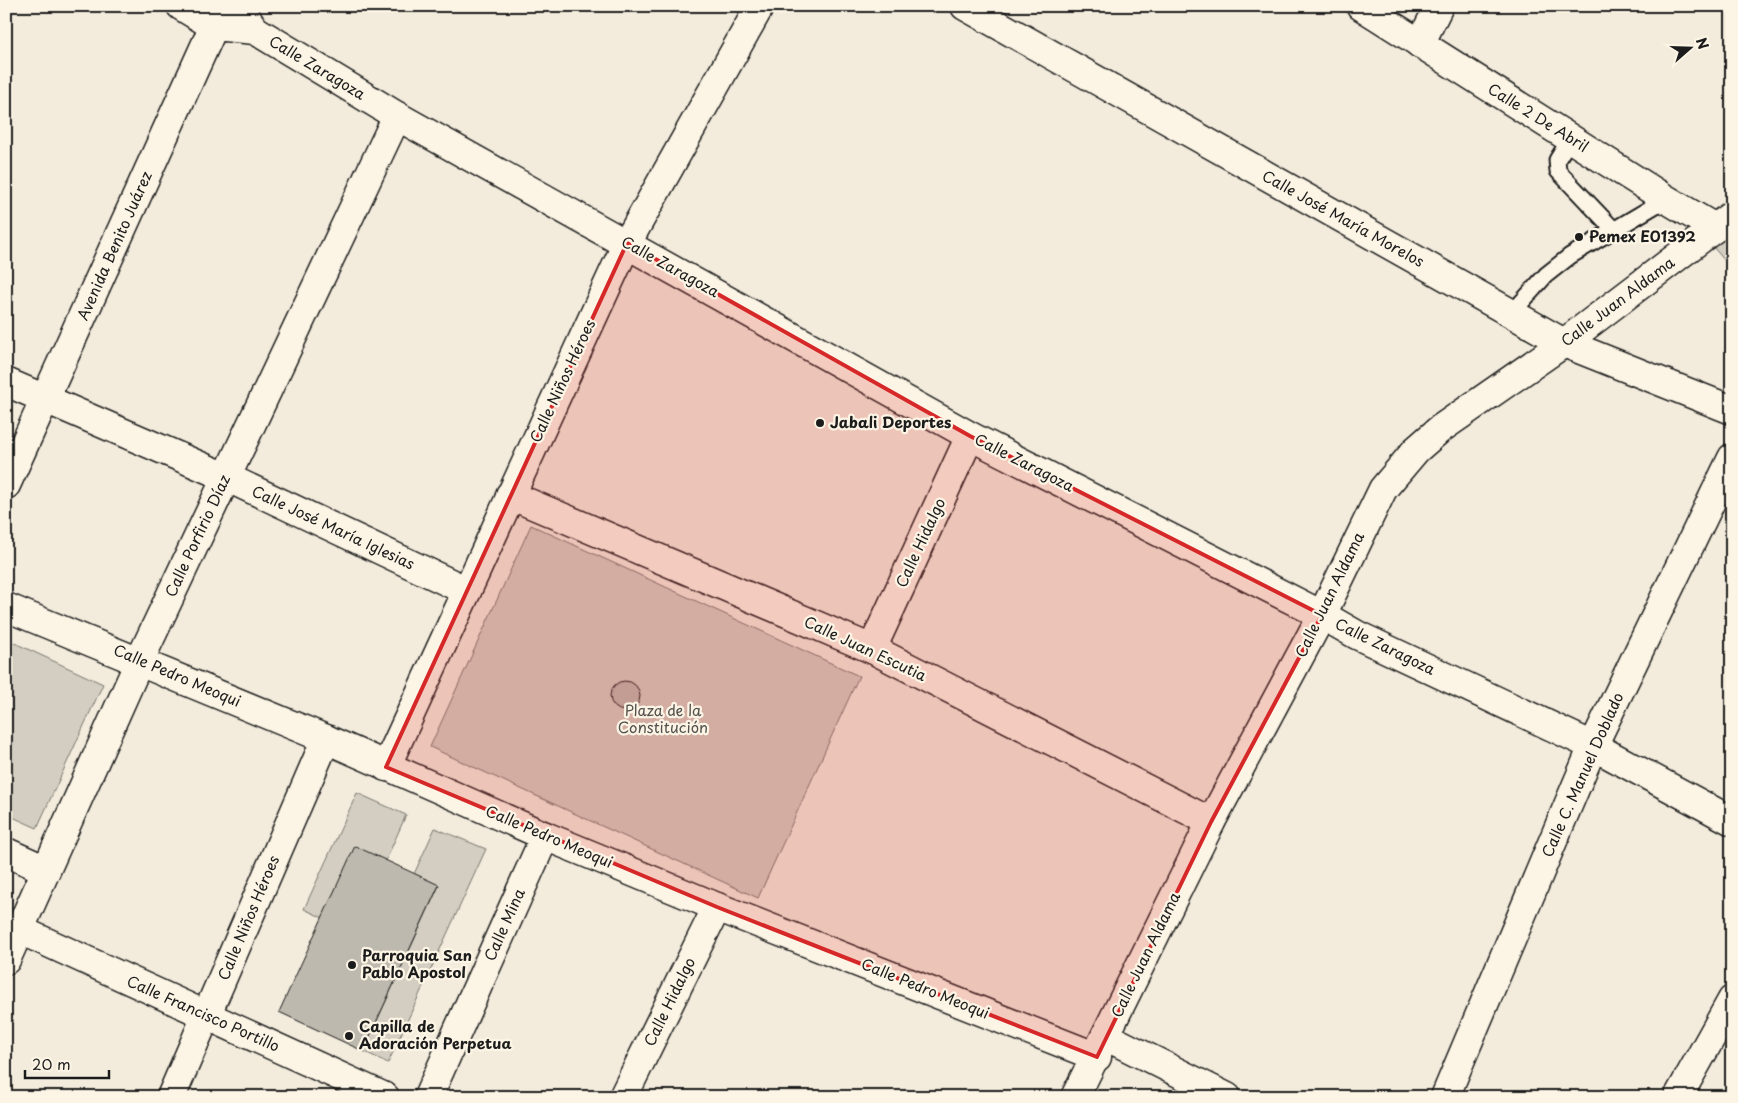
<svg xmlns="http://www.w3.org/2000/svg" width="1738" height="1103" font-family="'Playpen Sans',sans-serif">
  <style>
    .green { fill: #d3cec1; stroke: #78756e }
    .building { fill: #beb9ae; stroke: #1c1c1c }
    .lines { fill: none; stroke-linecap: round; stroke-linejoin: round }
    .service-casing { stroke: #1c1c1c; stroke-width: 19 }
    .minor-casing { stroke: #1c1c1c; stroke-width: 31 }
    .tertiary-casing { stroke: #1c1c1c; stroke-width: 31 }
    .primary-casing { stroke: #1c1c1c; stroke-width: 31 }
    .service { stroke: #fcf5e5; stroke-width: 15 }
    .minor { stroke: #fcf5e5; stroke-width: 28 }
    .tertiary { stroke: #fcf5e5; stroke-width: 28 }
    .primary { stroke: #fcf5e5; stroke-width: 28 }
    .marked { fill: #d62828; fill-opacity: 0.2; stroke: #d62828; stroke-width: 4; stroke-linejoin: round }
    .poi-dot { fill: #1c1c1c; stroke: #fcf5e5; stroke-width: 2 }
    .labels { text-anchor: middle; stroke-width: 4.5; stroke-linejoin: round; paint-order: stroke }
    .street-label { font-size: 15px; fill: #1c1c1c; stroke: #fcf5e5 }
    .poi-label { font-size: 15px; font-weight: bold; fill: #1c1c1c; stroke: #fcf5e5; text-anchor: start }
    .park-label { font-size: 15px; fill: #53514e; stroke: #fcf5e5 }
  </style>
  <rect width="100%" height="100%" fill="#f3ecdd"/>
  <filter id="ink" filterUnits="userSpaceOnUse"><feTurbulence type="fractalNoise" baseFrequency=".02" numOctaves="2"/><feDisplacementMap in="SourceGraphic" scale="10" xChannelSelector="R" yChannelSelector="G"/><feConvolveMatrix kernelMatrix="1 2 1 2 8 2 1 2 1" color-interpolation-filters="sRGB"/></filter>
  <g filter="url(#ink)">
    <g class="green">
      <path d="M1732,233V269L1713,247Z"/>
      <path d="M531,525L859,676L758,898L430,747Z"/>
      <path d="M6,639L103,684L37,828L6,814Z"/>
      <path d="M357,793L406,815L386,860L323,918L304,909Z"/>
      <path d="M435,828L486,849L388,1063L363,1051L439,886L414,874Z"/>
    </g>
    <g class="building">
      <circle cx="625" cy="696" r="15"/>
      <path d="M355,846L439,885L363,1051L279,1012Z"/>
    </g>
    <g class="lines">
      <g class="service-casing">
        <g id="service">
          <path d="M1570,139L1557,160L1558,171L1614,230"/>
          <path d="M1511,314L1546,275L1570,256L1666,199"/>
        </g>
      </g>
      <g class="minor-casing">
        <g id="minor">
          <path d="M181,6L214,26L255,30L237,6"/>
          <path d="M965,6L1564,343L1732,410"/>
          <path d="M255,30L397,116L970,436L1322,615L1357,635L1593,746L1732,821"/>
          <path d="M1420,44L1439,6"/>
          <path d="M6,382L226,477L467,591"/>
          <path d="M6,485L223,6"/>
          <path d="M510,495L872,649L1211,822"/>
          <path d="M6,607L326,739L545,836L717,907L1097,1057"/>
          <path d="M872,649L970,436"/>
          <path d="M386,767L627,243L760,6"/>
          <path d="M6,852L46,870"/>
          <path d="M20,930L385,1097"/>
          <path d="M6,960L140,660L397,116"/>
          <path d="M1107,1037L1227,1097"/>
          <path d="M171,1097L326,739"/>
          <path d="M428,1097L545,836"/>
          <path d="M623,1097L717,907"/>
          <path d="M1678,1097L1732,1000"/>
        </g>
      </g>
      <g class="tertiary-casing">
        <path id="tertiary" d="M1361,6L1666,199L1715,228"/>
      </g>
      <g class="primary-casing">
        <g id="primary">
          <path d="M1075,1097L1211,822L1322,615L1383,489L1416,450L1440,429L1564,343L1732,215"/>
          <path d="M1445,1097L1593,746L1732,458"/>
        </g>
      </g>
      <use href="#service" class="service"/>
      <use href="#minor" class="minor"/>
      <use href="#tertiary" class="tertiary"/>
      <use href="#primary" class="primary"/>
    </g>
  </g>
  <path class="marked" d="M627,243L970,436L1322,615L1211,822L1097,1057L717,907L386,767Z"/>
  <g class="poi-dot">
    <circle cx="1579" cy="237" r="5"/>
    <circle cx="820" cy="423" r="5"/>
    <circle cx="352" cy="965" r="5"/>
    <circle cx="349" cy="1036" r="5"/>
  </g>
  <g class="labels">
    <g class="street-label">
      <text transform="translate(317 68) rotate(31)" y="5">Calle Zaragoza</text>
      <text transform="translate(1538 118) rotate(32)" y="5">Calle 2 De Abril</text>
      <text transform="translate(1343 219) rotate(29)" y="5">Calle José María Morelos</text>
      <text transform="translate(115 246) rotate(-66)" y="5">Avenida Benito Juárez</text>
      <text transform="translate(670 267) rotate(29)" y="5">Calle Zaragoza</text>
      <text transform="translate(1618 302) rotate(-37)" y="5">Calle Juan Aldama</text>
      <text transform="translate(563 381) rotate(-65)" y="5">Calle Niños Héroes</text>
      <text transform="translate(1024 463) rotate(27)" y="5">Calle Zaragoza</text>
      <text transform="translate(333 528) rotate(25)" y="5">Calle José María Iglesias</text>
      <text transform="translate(198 536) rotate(-65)" y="5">Calle Porfirio Díaz</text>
      <text transform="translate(921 543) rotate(-65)" y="5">Calle Hidalgo</text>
      <text transform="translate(1330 595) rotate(-64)" y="5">Calle Juan Aldama</text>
      <text transform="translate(1385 647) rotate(26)" y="5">Calle Zaragoza</text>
      <text transform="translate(865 649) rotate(25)" y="5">Calle Juan Escutia</text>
      <text transform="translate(177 676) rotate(23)" y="5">Calle Pedro Meoqui</text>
      <text transform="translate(1583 775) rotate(-66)" y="5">Calle C. Manuel Doblado</text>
      <text transform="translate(549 837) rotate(23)" y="5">Calle Pedro Meoqui</text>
      <text transform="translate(249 918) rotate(-67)" y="5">Calle Niños Héroes</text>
      <text transform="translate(505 925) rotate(-66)" y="5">Calle Mina</text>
      <text transform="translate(1146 955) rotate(-64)" y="5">Calle Juan Aldama</text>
      <text transform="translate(925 989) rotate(22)" y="5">Calle Pedro Meoqui</text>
      <text transform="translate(670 1002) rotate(-64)" y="5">Calle Hidalgo</text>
      <text transform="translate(203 1014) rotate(24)" y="5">Calle Francisco Portillo</text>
    </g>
    <g class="poi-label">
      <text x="1589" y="242">Pemex E01392</text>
      <text x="830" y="428">Jabali Deportes</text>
      <text x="362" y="961">Parroquia San<tspan x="362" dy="17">Pablo Apostol</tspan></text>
      <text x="359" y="1032">Capilla de<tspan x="359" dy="17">Adoración Perpetua</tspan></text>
    </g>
    <g class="park-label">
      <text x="663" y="716">Plaza de la<tspan x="663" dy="17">Constitución</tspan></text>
    </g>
  </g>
  <rect width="1738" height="1103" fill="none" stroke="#fcf5e5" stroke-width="25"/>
  <rect x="12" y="12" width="1713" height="1078" fill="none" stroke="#1c1c1c" stroke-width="2" filter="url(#ink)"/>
  <g transform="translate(1690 48) rotate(70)" stroke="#fcf5e5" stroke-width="4" paint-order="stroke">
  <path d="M0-4L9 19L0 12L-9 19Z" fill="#1c1c1c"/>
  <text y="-8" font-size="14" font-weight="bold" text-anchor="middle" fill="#1c1c1c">N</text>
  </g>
  <path d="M25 1070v8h84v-8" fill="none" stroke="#1c1c1c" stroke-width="2.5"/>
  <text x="32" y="1070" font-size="15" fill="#1c1c1c" stroke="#fcf5e5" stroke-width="4" paint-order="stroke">20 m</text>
</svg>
